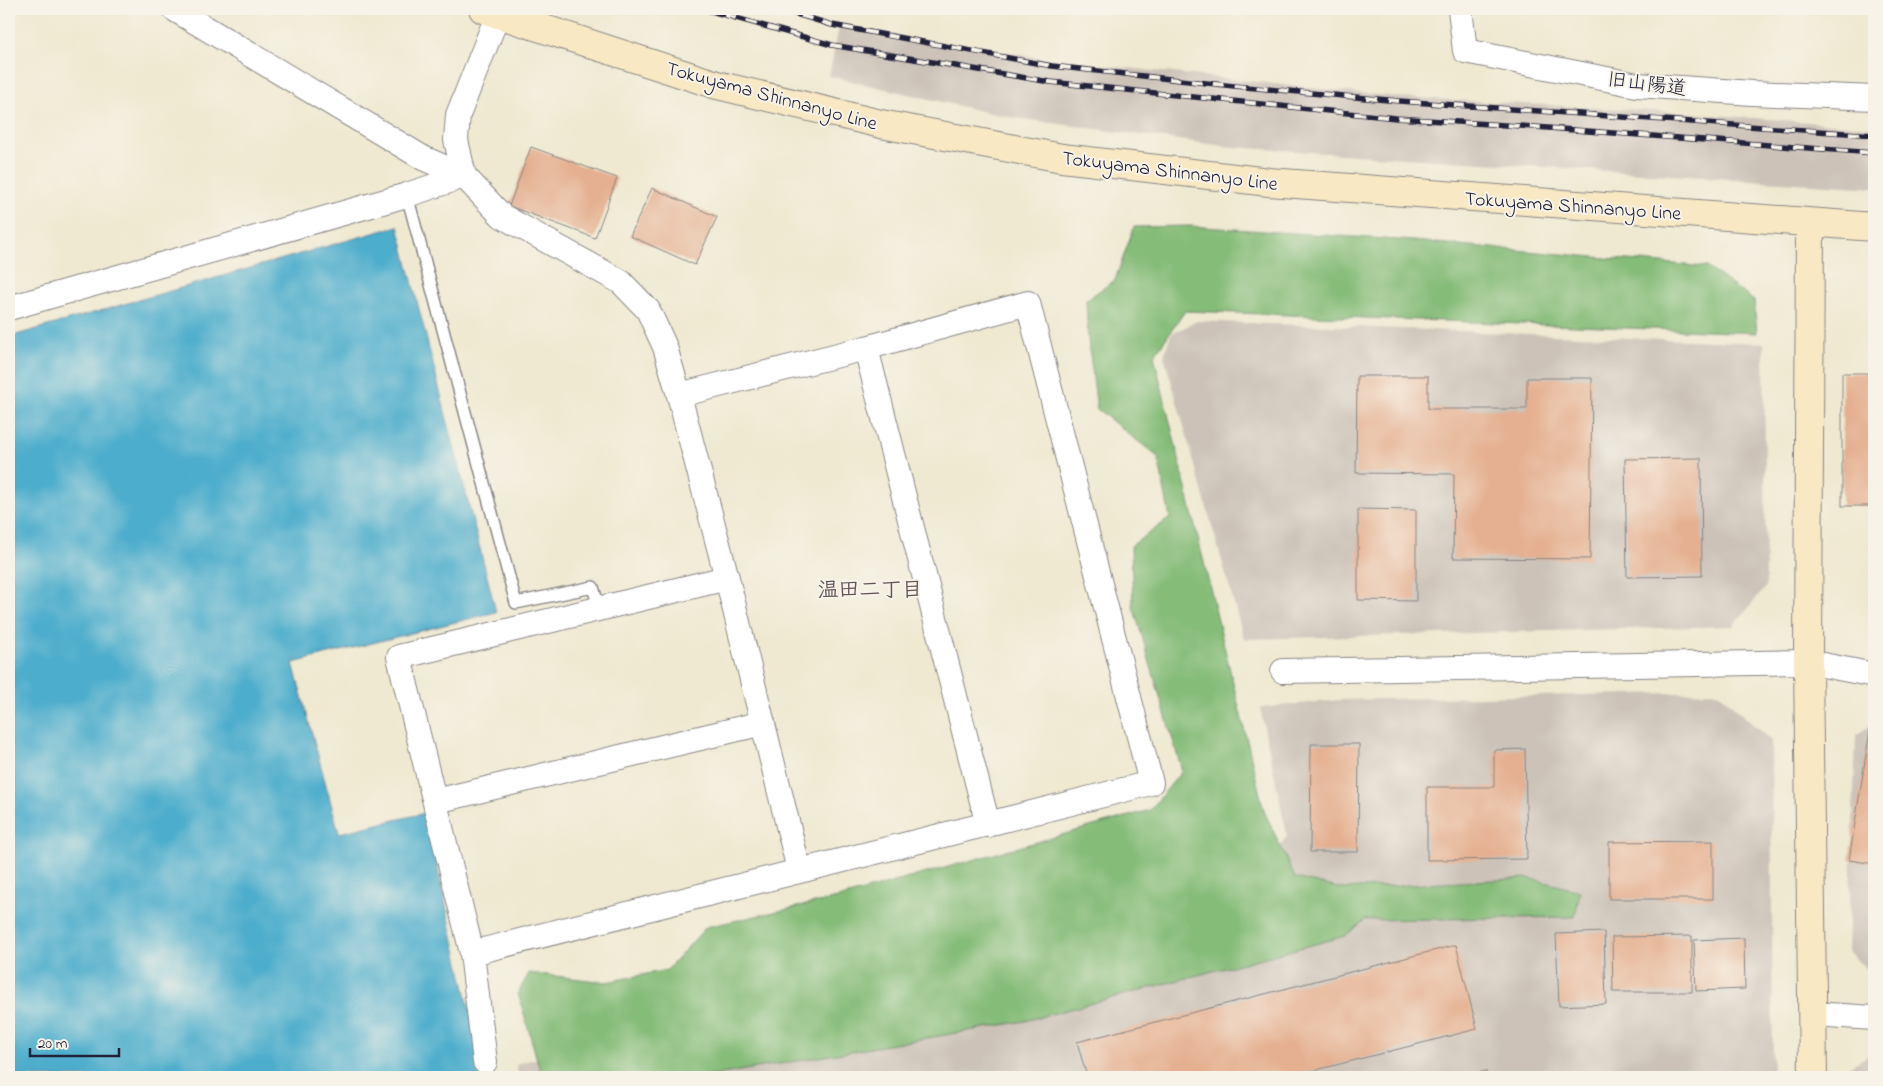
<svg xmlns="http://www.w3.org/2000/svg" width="1883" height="1086" font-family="'Indie Flower','Klee One',sans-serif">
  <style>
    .industrial { fill: #ccc2b8 }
    .forest { fill: #85bc78; stroke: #546f5a }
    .water { fill: #4dadcc; stroke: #386884 }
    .building { fill: #e5b091 }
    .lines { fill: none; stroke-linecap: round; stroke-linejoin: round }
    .lane-casing { stroke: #888686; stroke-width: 14 }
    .street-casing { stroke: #888686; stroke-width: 26 }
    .secondary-casing { stroke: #888686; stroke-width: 30 }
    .lane { stroke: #fff; stroke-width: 11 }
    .street { stroke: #fff; stroke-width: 24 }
    .secondary { stroke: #f8e8c3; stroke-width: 28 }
    .rail-casing { stroke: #22223b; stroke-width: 5.5 }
    .rail { stroke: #f7f3e8; stroke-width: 4; stroke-dasharray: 11; stroke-linecap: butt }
    .labels { text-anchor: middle; stroke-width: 4; stroke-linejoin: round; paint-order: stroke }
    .street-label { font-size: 20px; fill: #22223b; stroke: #f7f3e8 }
    .neighbourhood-label { font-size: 21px; font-weight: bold; fill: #665459; stroke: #f7f3e8 }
  </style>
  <rect width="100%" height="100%" fill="#f7f3e8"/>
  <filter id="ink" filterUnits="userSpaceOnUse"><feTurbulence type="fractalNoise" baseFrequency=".02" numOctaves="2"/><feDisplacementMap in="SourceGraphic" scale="10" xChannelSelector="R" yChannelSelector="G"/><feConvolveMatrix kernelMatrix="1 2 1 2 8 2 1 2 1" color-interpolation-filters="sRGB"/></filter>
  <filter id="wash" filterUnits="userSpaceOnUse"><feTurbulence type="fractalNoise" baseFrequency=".0096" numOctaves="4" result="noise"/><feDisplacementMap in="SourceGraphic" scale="20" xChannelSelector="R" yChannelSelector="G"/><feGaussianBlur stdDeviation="1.12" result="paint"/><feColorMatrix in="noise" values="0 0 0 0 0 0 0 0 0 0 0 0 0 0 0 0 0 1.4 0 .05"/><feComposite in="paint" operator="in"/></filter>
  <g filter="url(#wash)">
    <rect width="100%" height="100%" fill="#efe9d1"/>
    <g class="industrial">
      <path d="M839,27L1061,61L1397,97L1674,112L1874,127V188L1231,147L1007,117L829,76Z"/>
      <path d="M1197,321L1764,343L1766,587L1733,626L1244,639L1164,356L1171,334Z"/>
      <path d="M1718,692L1771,741L1773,1077H519L516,1064L1277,853L1287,835L1260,708L1339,700Z"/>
      <path d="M1874,723V978L1848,951L1856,735Z"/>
      <path d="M1874,1052V1077H1842V1071Z"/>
    </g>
    <path class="forest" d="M1189,226L1414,241L1707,267L1754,301L1757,333L1185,311L1154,356L1264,811L1295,878L1343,889L1528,878L1580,891L1575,917L1365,920L1345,936L1025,1021L705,1077H542L518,993L529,973L606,982L667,970L706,927L838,898L1150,810L1182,771L1133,606L1131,546L1170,518L1158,457L1097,409L1088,339L1086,300L1115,280L1134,227Z"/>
    <path class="water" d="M398,226L496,612L293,663L339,833L425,813L485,1077H9V337Z"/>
    <g id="blocks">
      <g class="building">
        <path d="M531,147L617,178L595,238L509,206Z"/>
        <path d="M652,188L717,217L695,265L630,236Z"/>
        <rect x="1842" y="373" width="32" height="133"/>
        <path d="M1357,376H1428V409H1527V378H1592L1590,559L1453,558L1454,474L1356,473Z"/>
        <path d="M1701,458L1702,576L1627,577L1625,459Z"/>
        <path d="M1358,509L1416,510V601L1358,600Z"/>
        <path d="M1870,730L1874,731V864L1849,860Z"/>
        <path d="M1311,744H1359L1358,852H1310Z"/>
        <path d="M1525,749L1527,859L1427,860V787H1494V750Z"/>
        <path d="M1713,841V899H1609V842Z"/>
        <path d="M1604,932L1606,1004L1559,1006L1556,934Z"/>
        <path d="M1692,936V992H1613L1612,937Z"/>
        <path d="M1744,938L1745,989L1696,991L1694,940Z"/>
        <path d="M1456,945L1477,1029L1289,1077H1087L1077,1042Z"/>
        <path d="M1486,1071L1488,1077H1461Z"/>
      </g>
    </g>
  </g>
  <g filter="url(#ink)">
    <use href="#blocks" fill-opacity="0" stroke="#888686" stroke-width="1"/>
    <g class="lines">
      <g class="lane-casing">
        <path id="lane" d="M407,195L516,603L593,587L599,608"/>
      </g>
      <g class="street-casing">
        <g id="street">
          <path d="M174,9L423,158L464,176"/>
          <path d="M1460,9L1465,51L1637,85L1752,93L1874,98"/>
          <path d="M498,14L458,115L456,140L464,176L502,216L621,282L648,310L665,347L679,395L727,578L799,870"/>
          <path d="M9,308L407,195L464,176"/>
          <path d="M866,348L988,825"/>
          <path d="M679,395L866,348L1028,303L1151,783L472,953L399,657L727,578"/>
          <path d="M1283,671L1808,662L1874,675"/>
          <path d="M436,801L763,723"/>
          <path d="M472,953L485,1062"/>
          <path d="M1813,1014L1874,1018"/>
        </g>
      </g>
      <g class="secondary-casing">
        <g id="secondary">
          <path d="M483,9L717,85L881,124L1062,158L1269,182L1874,227"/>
          <path d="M1810,223L1808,662L1813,1077"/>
        </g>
      </g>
      <use href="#lane" class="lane"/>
      <use href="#street" class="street"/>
      <use href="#secondary" class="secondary"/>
      <g class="rail-casing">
        <g id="rail">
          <path d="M704,9L832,45L1050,82L1396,118L1535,127L1874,153"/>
          <path d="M780,9L832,25L1052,66L1234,86L1399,101L1874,135"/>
        </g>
      </g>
      <use href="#rail" class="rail"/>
    </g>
  </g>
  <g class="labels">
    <g class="street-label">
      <text transform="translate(1647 83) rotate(7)" y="7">旧山陽道</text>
      <text transform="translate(772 95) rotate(15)" y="7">Tokuyama Shinnanyo Line</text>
      <text transform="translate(1170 170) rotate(7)" y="7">Tokuyama Shinnanyo Line</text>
      <text transform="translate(1573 205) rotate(4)" y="7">Tokuyama Shinnanyo Line</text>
    </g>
    <g class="neighbourhood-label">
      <text x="870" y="596">温田二丁目</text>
    </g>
  </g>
  <rect width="1883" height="1086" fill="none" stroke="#f7f3e8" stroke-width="30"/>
  <path d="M30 1048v8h89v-8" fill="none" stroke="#22223b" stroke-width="2.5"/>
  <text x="38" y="1048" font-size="15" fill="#22223b" stroke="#f7f3e8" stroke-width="4" paint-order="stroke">20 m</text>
</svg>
